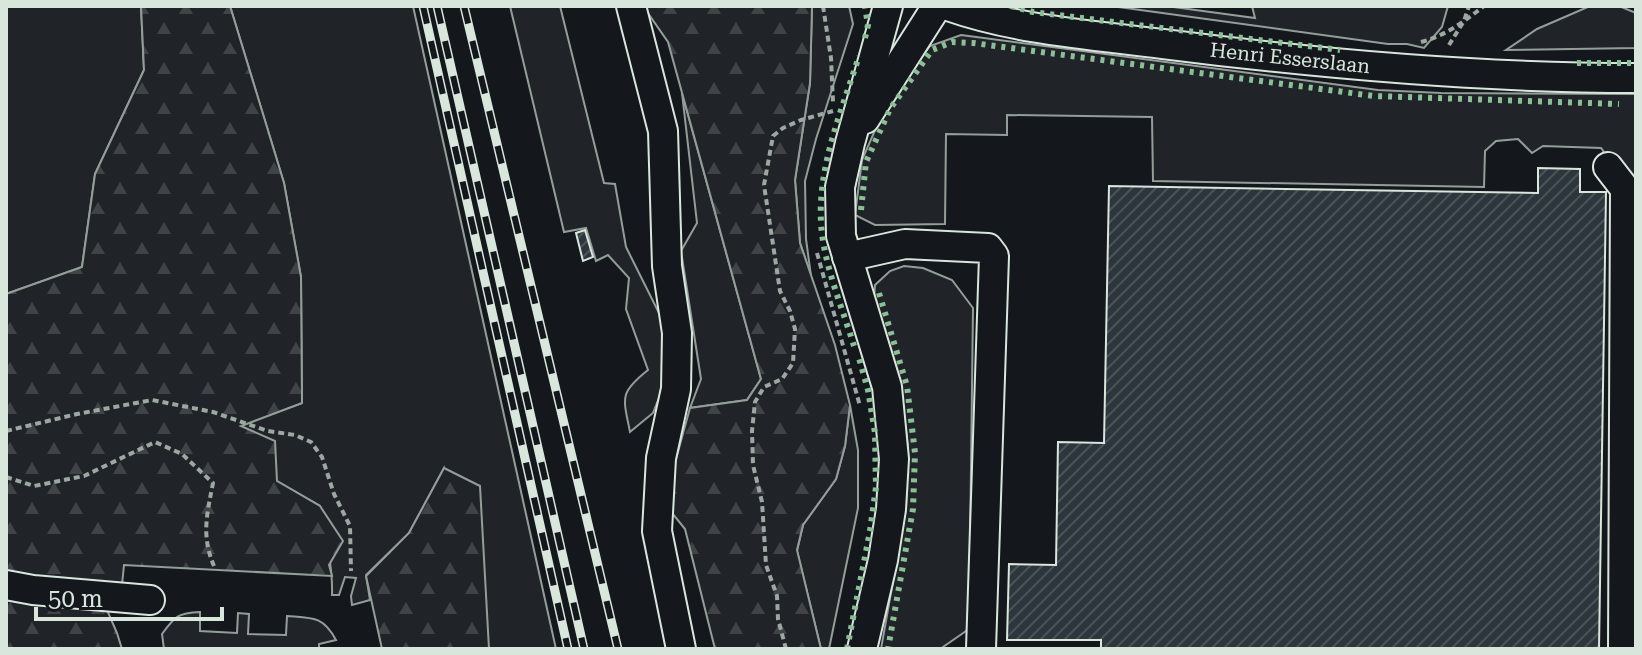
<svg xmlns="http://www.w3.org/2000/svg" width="1642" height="655" font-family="'Roboto Serif',serif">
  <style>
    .green { fill: #202428; stroke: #939e99; stroke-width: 2 }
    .forest { fill: url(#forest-firs); stroke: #939e99; stroke-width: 2 }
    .building { fill: url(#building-hatch); stroke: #d8e6dc; stroke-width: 2 }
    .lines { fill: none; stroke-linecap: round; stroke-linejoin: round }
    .minor-casing { stroke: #d8e6dc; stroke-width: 32 }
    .path { stroke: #9da8a2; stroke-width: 4; stroke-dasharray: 6 4; stroke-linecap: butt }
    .minor { stroke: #14181c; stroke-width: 28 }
    .rail-casing { stroke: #d8e6dc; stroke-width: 9 }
    .rail { stroke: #14181c; stroke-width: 6; stroke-dasharray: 18; stroke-linecap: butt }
    .hedge { stroke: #8ac095; stroke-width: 6; stroke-dasharray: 4 6; stroke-linecap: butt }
    .labels { text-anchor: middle; stroke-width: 6; stroke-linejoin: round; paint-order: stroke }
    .street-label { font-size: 20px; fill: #d8e6dc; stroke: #14181c }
  </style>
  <defs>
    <pattern id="forest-firs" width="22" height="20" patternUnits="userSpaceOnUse" patternTransform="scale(2)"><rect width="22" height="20" fill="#202428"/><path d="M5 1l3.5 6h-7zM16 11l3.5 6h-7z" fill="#404447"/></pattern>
    <pattern id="building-hatch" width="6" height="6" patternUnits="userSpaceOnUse" patternTransform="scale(2)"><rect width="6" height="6" fill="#2c363c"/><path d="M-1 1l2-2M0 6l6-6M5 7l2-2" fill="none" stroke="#4a5358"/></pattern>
  </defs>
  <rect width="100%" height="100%" fill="#14181c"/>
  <g class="green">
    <path d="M6,6H141L144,70L95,174L82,267L6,294Z"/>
    <path d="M230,6H413L556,649H489L444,468L409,533L366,575L370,600L352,605L351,596L356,578L345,577L339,595H332C333,566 325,535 320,506L277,481L240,426L302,403L301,277L284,183Z"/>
    <path d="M510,6H560L604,183L615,184L626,247L665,325L668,376L653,413L630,432C623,397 619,393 648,370L626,309L629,278L608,255L596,261L586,228L564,232Z"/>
    <path d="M812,6H849L853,24L816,139L805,181L806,239L811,276L800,243L795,180L810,83Z"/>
    <path d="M1111,6H1166L1255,18L1252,6H1448L1442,27L1424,48L1407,44H1388Z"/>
    <path d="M1590,6H1619L1636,13V48L1506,50L1537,29Z"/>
    <path d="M961,35L1378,90L1441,93L1636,94V649L1632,190L1601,148L1543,146L1532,153L1518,139L1496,141L1485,151L1484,187L1153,181L1152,117L1007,115V135L946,134L945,224L875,225L855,215L862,160L886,105L930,46Z"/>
    <path d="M682,93L761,379L747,400L690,408L701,379L681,251L697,223Z"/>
    <path d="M904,266L923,268L952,280L973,308L969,629L940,649H881L906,508L908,447L901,391L874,299L875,285L890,271Z"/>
    <path d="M850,405L858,450V508L829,649H821L797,551L803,525L836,479L845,446Z"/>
    <path d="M200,612V631L237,633L238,613L249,614L248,634L286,635L287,616C313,618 323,616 336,640L319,644V649H164L162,634C175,616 178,613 200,612Z"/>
  </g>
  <g class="forest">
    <path d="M141,6H230L284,183L301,277L302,403L241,426L275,441L277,481L320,506L343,541L329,565L332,576L124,565L122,585L6,574V294L82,267L95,174L144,70Z"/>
    <path d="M643,6H811L812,8L810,83L795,180L800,243L835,345L850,405L845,446L836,479L803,525L797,550L821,649H715L685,529L664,503L690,408L747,400L761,379L668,42Z"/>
    <path d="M444,468L480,486L489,649H382L366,576L409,533Z"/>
    <path d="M6,597L104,603L117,633L122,649H6Z"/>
  </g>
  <g class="building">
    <path d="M1538,168L1580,169V192H1606L1599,649H1101V640H1007L1009,564L1056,565L1058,442L1104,443L1109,186L1538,193Z"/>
    <path d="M585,230L593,257L583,261L576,233Z"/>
  </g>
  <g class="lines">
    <g class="minor-casing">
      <g id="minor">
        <path d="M631,6L663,131L667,266L677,333L676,389L661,458L657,531L681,649"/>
        <path d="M948,6C1016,30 1091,35 1163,44C1320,64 1477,78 1636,78"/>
        <path d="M865,119L937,6"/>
        <path d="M1608,167L1625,189L1623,649"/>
        <path d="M847,257L905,244L988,248L994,256L981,649"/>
        <path d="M6,585L33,590L150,600"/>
        <path d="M862,649L883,560L891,509L894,459L887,387L841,236L840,187L850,143L888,6"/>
      </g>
    </g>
    <g class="path">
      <path d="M823,6L831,58L833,102"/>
      <path d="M1421,42C1445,36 1465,21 1484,6"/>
      <path d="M1449,45L1464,21L1469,6"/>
      <path d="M817,253L860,406"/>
      <path d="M6,431L77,414L152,400L213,412L268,431L295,435L311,442L322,457L334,494L350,526L351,571"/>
      <path d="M6,477L34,486L84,476L155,442L182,454L213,483C207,514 201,536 214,566"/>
      <path d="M786,649L778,619L777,596L766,565L762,502L753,465L752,431L755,402L764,387L782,379L793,363L795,329L790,311L780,291L764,185L773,136L783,128L801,120L833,111"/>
    </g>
    <use href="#minor" class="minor"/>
    <g class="rail-casing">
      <g id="rail">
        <path d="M423,6L568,649"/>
        <path d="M437,6L584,649"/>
        <path d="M464,6L618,649"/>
      </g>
    </g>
    <use href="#rail" class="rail"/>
    <g class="hedge">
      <path d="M1011,6L1033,12L1340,50"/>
      <path d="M865,38L868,25L865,6"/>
      <path d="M1577,63H1636"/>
      <path d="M861,210L866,162L890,109L932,50L952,42L973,43L1374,96L1619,104"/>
      <path d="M879,293L907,386L915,453L913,509L888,649"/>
      <path d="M854,346C842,307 823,263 821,222C818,165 842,110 859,56"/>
      <path d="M847,649L870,531L876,487L875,433L868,390L859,358"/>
    </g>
  </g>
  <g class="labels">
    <g class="street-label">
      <text transform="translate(1290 58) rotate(6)" y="7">Henri Esserslaan</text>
    </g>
  </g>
  <rect width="1642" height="655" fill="none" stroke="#d8e6dc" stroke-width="16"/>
  <path d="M36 607v12h186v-12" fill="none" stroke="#d8e6dc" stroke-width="4"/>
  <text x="48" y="607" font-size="24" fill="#d8e6dc" stroke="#14181c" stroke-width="6" paint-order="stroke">50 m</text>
</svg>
